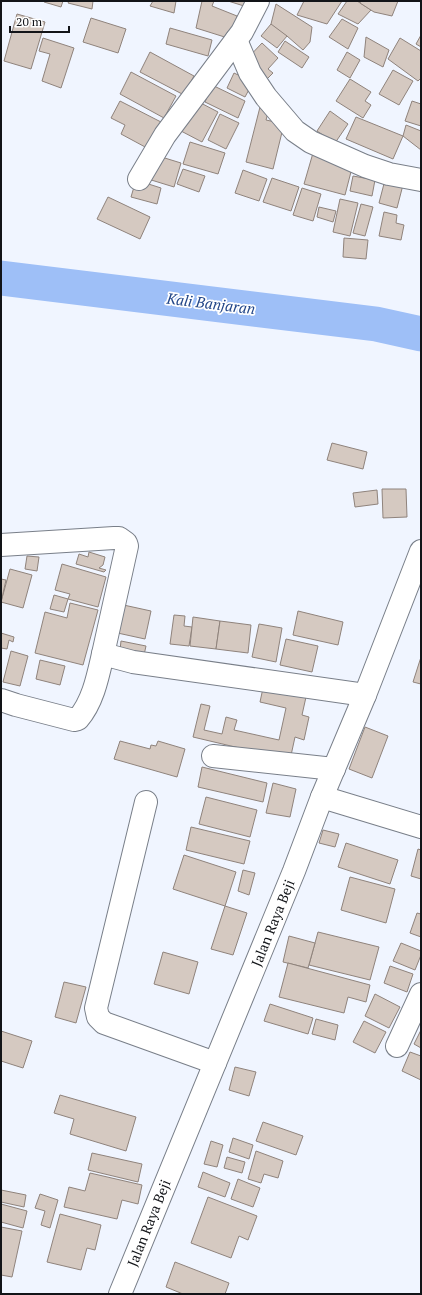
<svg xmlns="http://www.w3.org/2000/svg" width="422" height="1295" font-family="'PT Serif',serif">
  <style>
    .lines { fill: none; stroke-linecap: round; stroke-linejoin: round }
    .river { stroke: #9ebff7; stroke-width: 35 }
    .building { fill: #d5c9c1; stroke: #8f837c }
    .minor-casing { stroke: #797f89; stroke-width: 24 }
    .tertiary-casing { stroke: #797f89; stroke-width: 24 }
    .minor { stroke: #fff; stroke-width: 22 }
    .tertiary { stroke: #fff; stroke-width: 22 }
    .labels { text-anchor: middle; stroke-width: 3.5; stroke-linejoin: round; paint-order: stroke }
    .street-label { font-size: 14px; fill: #121418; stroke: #fff }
    .water-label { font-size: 15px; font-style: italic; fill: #224688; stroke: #fff }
  </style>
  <rect width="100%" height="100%" fill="#f0f5ff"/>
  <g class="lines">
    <path class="river" d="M1,278L376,324L421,334"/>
  </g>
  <g class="building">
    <path d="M45,1H63L61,7L44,2Z"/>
    <path d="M69,1H93L92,9L68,3Z"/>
    <path d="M153,1H176L174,13L150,6Z"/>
    <path d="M202,1H214L212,6L237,16L231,39L196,28Z"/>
    <path d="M228,1H245L244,6Z"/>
    <path d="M304,1H342L327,24L297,15Z"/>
    <path d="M347,1H357L371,10L358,24L338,14Z"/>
    <path d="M361,1H398L392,16L374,12L360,3Z"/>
    <path d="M276,4L312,27L310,42L303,50L287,36L273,30L271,24Z"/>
    <path d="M17,14L45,22L31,69L4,61Z"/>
    <path d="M91,18L126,29L118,53L83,42Z"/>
    <path d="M342,19L358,28L348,49L329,37Z"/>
    <path d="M271,24L287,36L277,48L261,36Z"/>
    <path d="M170,28L212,40L208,56L166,44Z"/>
    <path d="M421,35V47L416,44Z"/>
    <path d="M366,37L389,50L383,67L364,57Z"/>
    <path d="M43,38L74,48L61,88L42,81L50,54L39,51Z"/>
    <path d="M400,38L421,51V78L418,81L388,59Z"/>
    <path d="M285,41L309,57L302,68L278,52Z"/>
    <path d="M262,43L278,58L268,69L273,73L267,79L246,60Z"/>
    <path d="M150,52L194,76L184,95L140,72Z"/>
    <path d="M347,52L360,60L350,78L337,70Z"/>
    <path d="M393,70L413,81L399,105L379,94Z"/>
    <path d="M131,72L176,96L164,118L120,94Z"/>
    <path d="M234,73L253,82L245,97L227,88Z"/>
    <path d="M350,79L371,92L365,101L371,105L363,118L336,101Z"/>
    <path d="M212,85L245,101L238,118L205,102Z"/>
    <path d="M120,101L161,122L147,148L121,134L125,125L111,118Z"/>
    <path d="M197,101L218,112L202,142L181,131Z"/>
    <path d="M412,101L421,104V126L405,121Z"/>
    <path d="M260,107L269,109L266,120L284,124L273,169L246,162Z"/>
    <path d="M330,111L348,124L335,143L317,131Z"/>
    <path d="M220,114L239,123L226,149L208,140Z"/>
    <path d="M356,117L403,136L393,159L346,139Z"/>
    <path d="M406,125L421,131V150L403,136Z"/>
    <path d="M190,142L225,153L218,174L183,164Z"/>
    <path d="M313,153L353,164L345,195L304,184Z"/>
    <path d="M155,155L181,163L174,187L148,179Z"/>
    <path d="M183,169L205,176L199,192L177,184Z"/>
    <path d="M243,170L267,179L259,201L235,193Z"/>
    <path d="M353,176L375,180L372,196L350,191Z"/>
    <path d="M386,176L404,181L397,208L379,203Z"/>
    <path d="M272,178L299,187L291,211L263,202Z"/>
    <path d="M136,180L161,188L157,204L131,197Z"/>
    <path d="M302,188L321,194L313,221L293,215Z"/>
    <path d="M108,197L150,217L140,239L97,219Z"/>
    <path d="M340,199L358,203L350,236L333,232Z"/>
    <path d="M361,204L373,207L365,236L353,233Z"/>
    <path d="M319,207L336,211L333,222L317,217Z"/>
    <path d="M384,212L397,215L396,223L404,225L401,240L379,236Z"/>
    <path d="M344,238L368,240L366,259L343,257Z"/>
    <path d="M332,443L367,452L363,469L327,460Z"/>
    <path d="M382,489H406L407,517L383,518Z"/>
    <path d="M377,490L378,504L355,507L353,493Z"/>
    <path d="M89,552L105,557L103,565L99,568L106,570L104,572L76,564L79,554L88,557Z"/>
    <path d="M27,556L39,557L37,571L25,569Z"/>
    <path d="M62,564L106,577L98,607L68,599L70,594L55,590Z"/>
    <path d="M10,569L32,575L23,608L1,602Z"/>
    <path d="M1,579L6,580L1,602Z"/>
    <path d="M54,595L68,599L64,612L50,609Z"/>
    <path d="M70,603L98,610L83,665L35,653L45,612L67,618Z"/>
    <path d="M119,604L151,611L145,639L113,632Z"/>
    <path d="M298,611L343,622L338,645L293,635Z"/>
    <path d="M174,615L185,616L184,626L192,627L189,646L170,644Z"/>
    <path d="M193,617L220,621L216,649L190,646Z"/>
    <path d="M220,621L251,625L248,653L216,649Z"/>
    <path d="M259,624L282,628L276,662L252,657Z"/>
    <path d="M1,633L14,637L13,642L9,640L7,649L1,648Z"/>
    <path d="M286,639L318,646L312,672L280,665Z"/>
    <path d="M121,641L146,646L144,655L120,650Z"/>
    <path d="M11,651L28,656L20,686L3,682Z"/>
    <path d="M421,657V684L413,682Z"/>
    <path d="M40,660L65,666L60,685L36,679Z"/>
    <path d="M263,688L306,697L302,715L309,717L304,740L295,737L290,760L193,737L201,704L210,706L204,730L222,734L226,717L237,720L234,730L279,740L286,708L260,702Z"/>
    <path d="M365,727L388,736L372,778L349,769Z"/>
    <path d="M120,741L150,749L151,745L156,746L158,741L185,749L177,777L114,759Z"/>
    <path d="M202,767L267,783L263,802L198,787Z"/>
    <path d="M273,783L296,789L290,817L266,813Z"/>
    <path d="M206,797L257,810L250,837L199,824Z"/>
    <path d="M191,827L250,841L244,864L186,850Z"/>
    <path d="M323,830L339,834L335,847L319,843Z"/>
    <path d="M346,843L398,860L390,884L338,867Z"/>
    <path d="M418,849L421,850V879L411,876Z"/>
    <path d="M184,855L236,872L225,906L173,889Z"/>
    <path d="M243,870L255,873L249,895L238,891Z"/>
    <path d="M350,877L395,889L386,923L341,910Z"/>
    <path d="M225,906L247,913L233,955L211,949Z"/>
    <path d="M417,913L421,914V937L410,933Z"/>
    <path d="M318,932L379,947L370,980L309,965Z"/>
    <path d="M289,936L315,943L308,968L283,962Z"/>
    <path d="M401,943L421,951V955L415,970L393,961Z"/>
    <path d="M163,952L198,962L189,994L154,984Z"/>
    <path d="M288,963L370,985L366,1002L348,997L344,1013L279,997Z"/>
    <path d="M390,966L413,974L407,992L384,983Z"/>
    <path d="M64,982L86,987L76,1023L55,1017Z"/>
    <path d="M375,994L400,1007L389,1028L365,1016Z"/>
    <path d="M270,1004L313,1018L308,1034L264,1021Z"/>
    <path d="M316,1019L338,1025L335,1040L312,1034Z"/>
    <path d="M364,1021L386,1032L375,1053L353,1042Z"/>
    <path d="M421,1030V1048L414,1044Z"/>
    <path d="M1,1031L32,1041L23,1068L1,1061Z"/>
    <path d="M410,1052L421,1056V1080L402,1071Z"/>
    <path d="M235,1067L256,1072L249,1096L229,1090Z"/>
    <path d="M60,1095L136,1117L126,1151L70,1134L74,1119L54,1113Z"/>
    <path d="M263,1122L303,1136L296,1155L256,1141Z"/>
    <path d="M233,1138L253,1145L249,1159L229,1152Z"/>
    <path d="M211,1141L223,1145L217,1167L204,1164Z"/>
    <path d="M256,1151L283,1161L278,1178L264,1174L261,1183L248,1179Z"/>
    <path d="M92,1153L142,1164L138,1182L88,1170Z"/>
    <path d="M227,1157L245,1162L242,1173L224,1168Z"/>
    <path d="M203,1172L230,1183L225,1197L198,1187Z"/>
    <path d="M90,1173L142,1185L138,1204L122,1200L117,1219L64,1207L69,1187L85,1191Z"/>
    <path d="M238,1179L260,1188L253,1207L231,1199Z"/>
    <path d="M1,1190L26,1195L24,1207L1,1202Z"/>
    <path d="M40,1194L58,1200L50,1228L41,1225L45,1211L35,1208Z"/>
    <path d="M208,1197L257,1216L248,1240L239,1236L231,1258L191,1243Z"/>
    <path d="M1,1204L27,1211L23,1228L1,1222Z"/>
    <path d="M60,1214L101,1225L95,1250L87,1248L81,1270L47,1262Z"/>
    <path d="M1,1227L22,1231L12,1277L1,1275Z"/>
    <path d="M175,1262L229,1283L225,1294H183L166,1287Z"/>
  </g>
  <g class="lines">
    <g class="minor-casing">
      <g id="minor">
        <path d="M236,40L250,73L266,97L295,131L311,142L365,166L389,174L421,180"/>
        <path d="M139,179L165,135L242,32L258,1"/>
        <path d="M1,545L114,538H119L126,543L127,546L103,654L133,662L365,695"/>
        <path d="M1,700L16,705L74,720L78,719C93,702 98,676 103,654"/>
        <path d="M213,756L334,769"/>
        <path d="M322,797L421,827"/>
        <path d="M146,802L96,1008L98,1017L104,1023L215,1063"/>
        <path d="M397,1046L421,994"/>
      </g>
    </g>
    <g class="tertiary-casing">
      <path id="tertiary" d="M120,1294L294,871L322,797L365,695L421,551"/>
    </g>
    <use href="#minor" class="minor"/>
    <use href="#tertiary" class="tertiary"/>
  </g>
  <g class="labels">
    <g class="street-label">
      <text transform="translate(273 923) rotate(-68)" y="5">Jalan Raya Beji</text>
      <text transform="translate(149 1223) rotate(-68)" y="5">Jalan Raya Beji</text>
    </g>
    <g class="water-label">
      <text transform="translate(211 304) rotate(7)" y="5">Kali Banjaran</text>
    </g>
  </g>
  <rect width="422" height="1295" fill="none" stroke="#121418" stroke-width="4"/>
  <path d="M10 26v6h59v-6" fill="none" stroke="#121418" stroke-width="2"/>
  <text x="16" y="26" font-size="12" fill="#121418" stroke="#ffffff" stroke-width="3" paint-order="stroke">20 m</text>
</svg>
